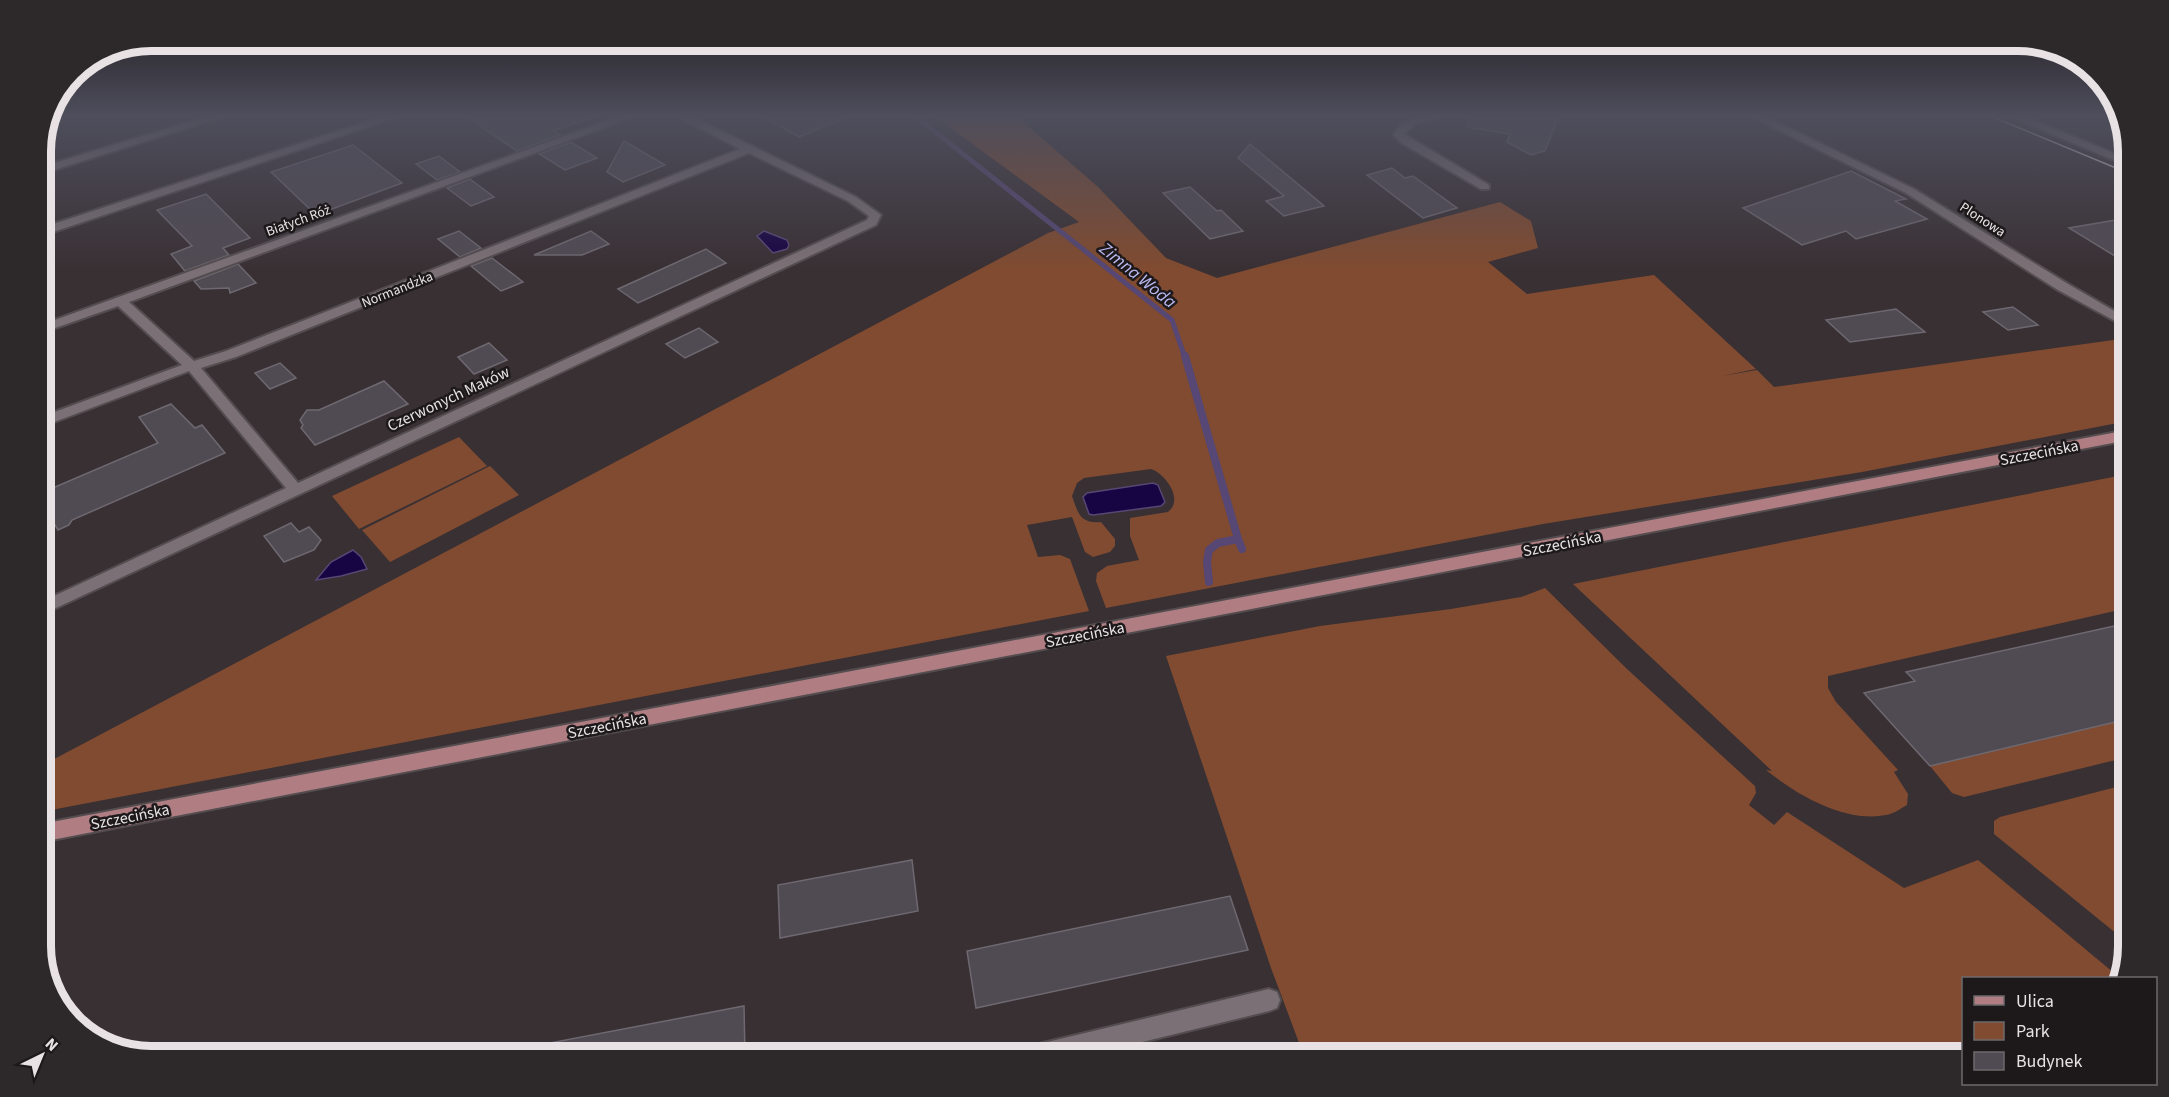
<svg xmlns="http://www.w3.org/2000/svg" width="2169" height="1097" font-family="'Source Sans 3',sans-serif">
  <style>
    .green { fill: #804b30 }
    .water { fill: #170443; stroke: #564774; stroke-width: 1.5 }
    .lines { fill: none; stroke-linecap: round; stroke-linejoin: round }
    .stream-far1 { stroke: #564774; stroke-width: 5 }
    .stream { stroke: #564774; stroke-width: 8 }
    .building { fill: #504a52; stroke: #6e6870; stroke-width: 1.5 }
    .minor-casing { stroke: #544d50; stroke-width: 4 }
    .secondary-casing { stroke: #544d50; stroke-width: 4 }
    .primary-casing { stroke: #544d50; stroke-width: 4 }
    .minor { fill: #7b7075; fill-rule: evenodd }
    .secondary { fill: #7b7075; fill-rule: evenodd }
    .primary { fill: #b07e82; fill-rule: evenodd }
    .tram { stroke: #d5cfd2; stroke-width: 1.5 }
    .labels { text-anchor: middle; stroke-width: 5; stroke-linejoin: round; paint-order: stroke }
    .far-street-label { font-size: 14px; fill: #e8e2e5; stroke: #1d191b }
    .street-label { font-size: 16px; fill: #e8e2e5; stroke: #1d191b }
    .water-label { font-size: 18px; font-style: italic; fill: #bab8f2; stroke: #1d191b }
    .rim { fill: none; stroke: #e8e2e5; stroke-width: 8 }
  </style>
  <rect width="100%" height="100%" fill="#393034"/>
  <g class="green">
    <path d="M933,115H1015L1098,187L1166,258L1217,278L1500,202L1531,221L1538,248L1488,262L1527,294L1654,275L1756,369L1722,376L1757,370L1774,387L2128,338V421L1862,472L1543,524L1106,608L1096,581L1097,573L1107,566L1139,560L1130,536V518L1168,512C1184,500 1166,474 1151,469L1084,478L1077,483L1072,496C1078,513 1080,524 1101,522L1115,539V546L1110,552L1093,557L1085,552L1072,517L1027,525L1038,557L1060,555L1070,559L1089,611L41,812V766L1048,233L1079,222Z"/>
    <path d="M459,437L487,466L359,529L332,496Z"/>
    <path d="M490,466L519,495L390,562L362,530Z"/>
    <path d="M2128,474V608L1828,676V688L1836,702L1898,770L1894,772L1908,794L1907,805C1900,809 1893,814 1886,815C1845,823 1797,795 1766,770L1772,771L1573,584Z"/>
    <path d="M1545,588L1627,669L1755,786L1756,793L1749,805L1774,825L1787,812L1904,888L1978,860L2120,978H1964L1963,1056H1304L1271,968L1166,656L1320,626L1451,609L1521,597Z"/>
    <path d="M2128,719V757L1964,797L1952,793L1930,766Z"/>
    <path d="M2128,784V943L1994,834V821L2000,817Z"/>
  </g>
  <g class="water">
    <path d="M764,231L787,240L789,245L787,249L773,253L757,236Z"/>
    <path d="M1153,483L1158,485L1165,502L1161,506L1093,515L1089,514L1083,497L1087,493Z"/>
    <path d="M353,550L361,557L367,569L341,576L316,580L331,562Z"/>
  </g>
  <g class="lines">
    <path class="stream-far1" d="M914,115L1172,320L1185,358"/>
    <g class="stream">
      <path d="M1185,356L1238,539L1218,543L1209,550L1207,562L1209,582"/>
      <path d="M1238,539L1242,549"/>
    </g>
  </g>
  <g class="building">
    <path d="M464,115H589L590,118L553,131L560,135L517,151Z"/>
    <path d="M760,115H850V116L799,137Z"/>
    <path d="M1468,115H1559L1545,151L1531,155L1507,142L1510,134L1467,127Z"/>
    <path d="M624,141L665,165L623,182L607,172Z"/>
    <path d="M571,142L597,158L565,170L539,154Z"/>
    <path d="M1250,144L1324,206L1284,216L1266,201L1284,196L1238,158Z"/>
    <path d="M353,145L402,183L316,215L271,172Z"/>
    <path d="M439,156L460,172L437,180L416,164Z"/>
    <path d="M1392,168L1405,178L1413,176L1457,208L1423,218L1367,175Z"/>
    <path d="M1851,171L1906,199L1895,201L1927,219L1856,239L1846,231L1802,245L1743,208Z"/>
    <path d="M470,179L494,197L471,206L447,188Z"/>
    <path d="M1190,187L1217,211L1221,210L1243,231L1210,239L1163,193Z"/>
    <path d="M206,194L250,238L223,248L229,255L185,271L171,254L192,246L157,210Z"/>
    <path d="M2128,218V264L2069,228Z"/>
    <path d="M459,231L481,248L460,257L438,239Z"/>
    <path d="M591,231L609,244L582,255H534Z"/>
    <path d="M706,249L726,263L638,303L618,289Z"/>
    <path d="M492,258L518,278L523,282L501,291L471,266Z"/>
    <path d="M238,264L256,283L230,293L229,288L201,289L194,281Z"/>
    <path d="M2013,307L2038,325L2008,330L1983,312Z"/>
    <path d="M1896,309L1925,332L1850,342L1826,320Z"/>
    <path d="M699,328L718,342L685,358L666,344Z"/>
    <path d="M489,343L507,360L474,374L458,357Z"/>
    <path d="M280,363L296,378L270,389L255,373Z"/>
    <path d="M384,381L408,404L315,445L301,428L303,425L300,420L307,410H319Z"/>
    <path d="M171,404L195,428L202,425L225,453L72,520L69,525L58,530L55,525L41,531V493L158,443L139,417Z"/>
    <path d="M291,523L299,532L309,527L321,540L314,550L284,562L264,536Z"/>
    <path d="M2128,623V719L1930,766L1864,693L1915,681L1906,672Z"/>
    <path d="M912,860L918,911L780,938L778,885Z"/>
    <path d="M1230,896L1248,950L976,1008L967,951Z"/>
    <path d="M744,1006L745,1056H535L534,1046Z"/>
  </g>
  <g class="lines">
    <g class="minor-casing">
      <g id="minor">
        <path d="M212,115H229L41,174V167Z"/>
        <path d="M387,115H403L41,236V228Z"/>
        <path d="M623,115H638L129,302L194,361L226,351L740,149L674,115H688L754,147L856,197L881,215L876,225L41,615V602L286,488L189,371L41,427V417L182,365L118,306L41,333V325ZM749,153L848,201L869,216L867,220L298,483L201,368L236,357Z"/>
        <path d="M1426,115H1451L1415,124L1404,134L1489,185V189H1481L1400,142L1393,134L1402,123Z"/>
        <path d="M1748,115H1762L1914,189L2068,284L2128,319V328L2058,290L1906,193Z"/>
        <path d="M1269,989L1277,992L1280,1000L1277,1008L1269,1011L1085,1056H1027L1031,1048L1039,1044Z"/>
      </g>
    </g>
    <g class="secondary-casing">
      <path id="secondary" d="M2006,115H2021L2128,159V166Z"/>
    </g>
    <g class="primary-casing">
      <path id="primary" d="M2128,430V440L41,842V824Z"/>
    </g>
    <use href="#minor" class="minor"/>
    <use href="#secondary" class="secondary"/>
    <use href="#primary" class="primary"/>
    <path class="tram" d="M1988,115L2128,173"/>
  </g>
  <linearGradient id="sky" x2="0" y2="1"><stop stop-color="#1f1a1d"/><stop offset="0.43" stop-color="#4e4e5c"/><stop offset="1" stop-color="#4e4e5c" stop-opacity="0"/></linearGradient>
  <rect width="2169" height="269" fill="url(#sky)"/>
  <g class="labels">
    <g class="far-street-label">
      <text transform="translate(1983 219) rotate(33)" y="5">Plonowa</text>
      <text transform="translate(298 220) rotate(-20)" y="5">Białych Róż</text>
      <text transform="translate(397 289) rotate(-22)" y="5">Normandzka</text>
    </g>
    <g class="street-label">
      <text transform="translate(448 398) rotate(-25)" y="6">Czerwonych Maków</text>
      <text transform="translate(2039 452) rotate(-11)" y="6">Szczecińska</text>
      <text transform="translate(1562 543) rotate(-11)" y="6">Szczecińska</text>
      <text transform="translate(1085 634) rotate(-11)" y="6">Szczecińska</text>
      <text transform="translate(607 725) rotate(-11)" y="6">Szczecińska</text>
      <text transform="translate(130 816) rotate(-11)" y="6">Szczecińska</text>
    </g>
    <g class="water-label">
      <text transform="translate(1138 275) rotate(39)" y="6">Zimna Woda</text>
    </g>
  </g>
  <path d="M0 0H2169V1097H0ZM151 51H2018A100 100 0 0 1 2118 151V946A100 100 0 0 1 2018 1046H151A100 100 0 0 1 51 946V151A100 100 0 0 1 151 51Z" fill="#2d292b" fill-rule="evenodd"/>
  <path class="rim" d="M151 51H2018A100 100 0 0 1 2118 151V946A100 100 0 0 1 2018 1046H151A100 100 0 0 1 51 946V151A100 100 0 0 1 151 51Z"/>
  <rect x="1962" y="977" width="195" height="108" fill="#1d191b" stroke="#6e696c" stroke-width="1.5"/>
  <rect x="1974" y="996" width="30" height="9" fill="#b07e82" stroke="#6e696c" stroke-width="1.5"/>
  <text x="2016" y="1007" font-size="18" fill="#e8e2e5">Ulica</text>
  <rect x="1974" y="1022" width="30" height="18" fill="#804b30" stroke="#6e696c" stroke-width="1.5"/>
  <text x="2016" y="1037" font-size="18" fill="#e8e2e5">Park</text>
  <rect x="1974" y="1052" width="30" height="18" fill="#504a52" stroke="#6e696c" stroke-width="1.5"/>
  <text x="2016" y="1067" font-size="18" fill="#e8e2e5">Budynek</text>
  <g transform="translate(42 1055) rotate(43)" stroke="#1d191b" stroke-width="4.5" paint-order="stroke">
  <path d="M0-4.5L10 22L0 15L-10 22Z" fill="#e8e2e5"/>
  <text y="-9" font-size="16" font-weight="bold" text-anchor="middle" fill="#e8e2e5">N</text>
  </g>
</svg>
